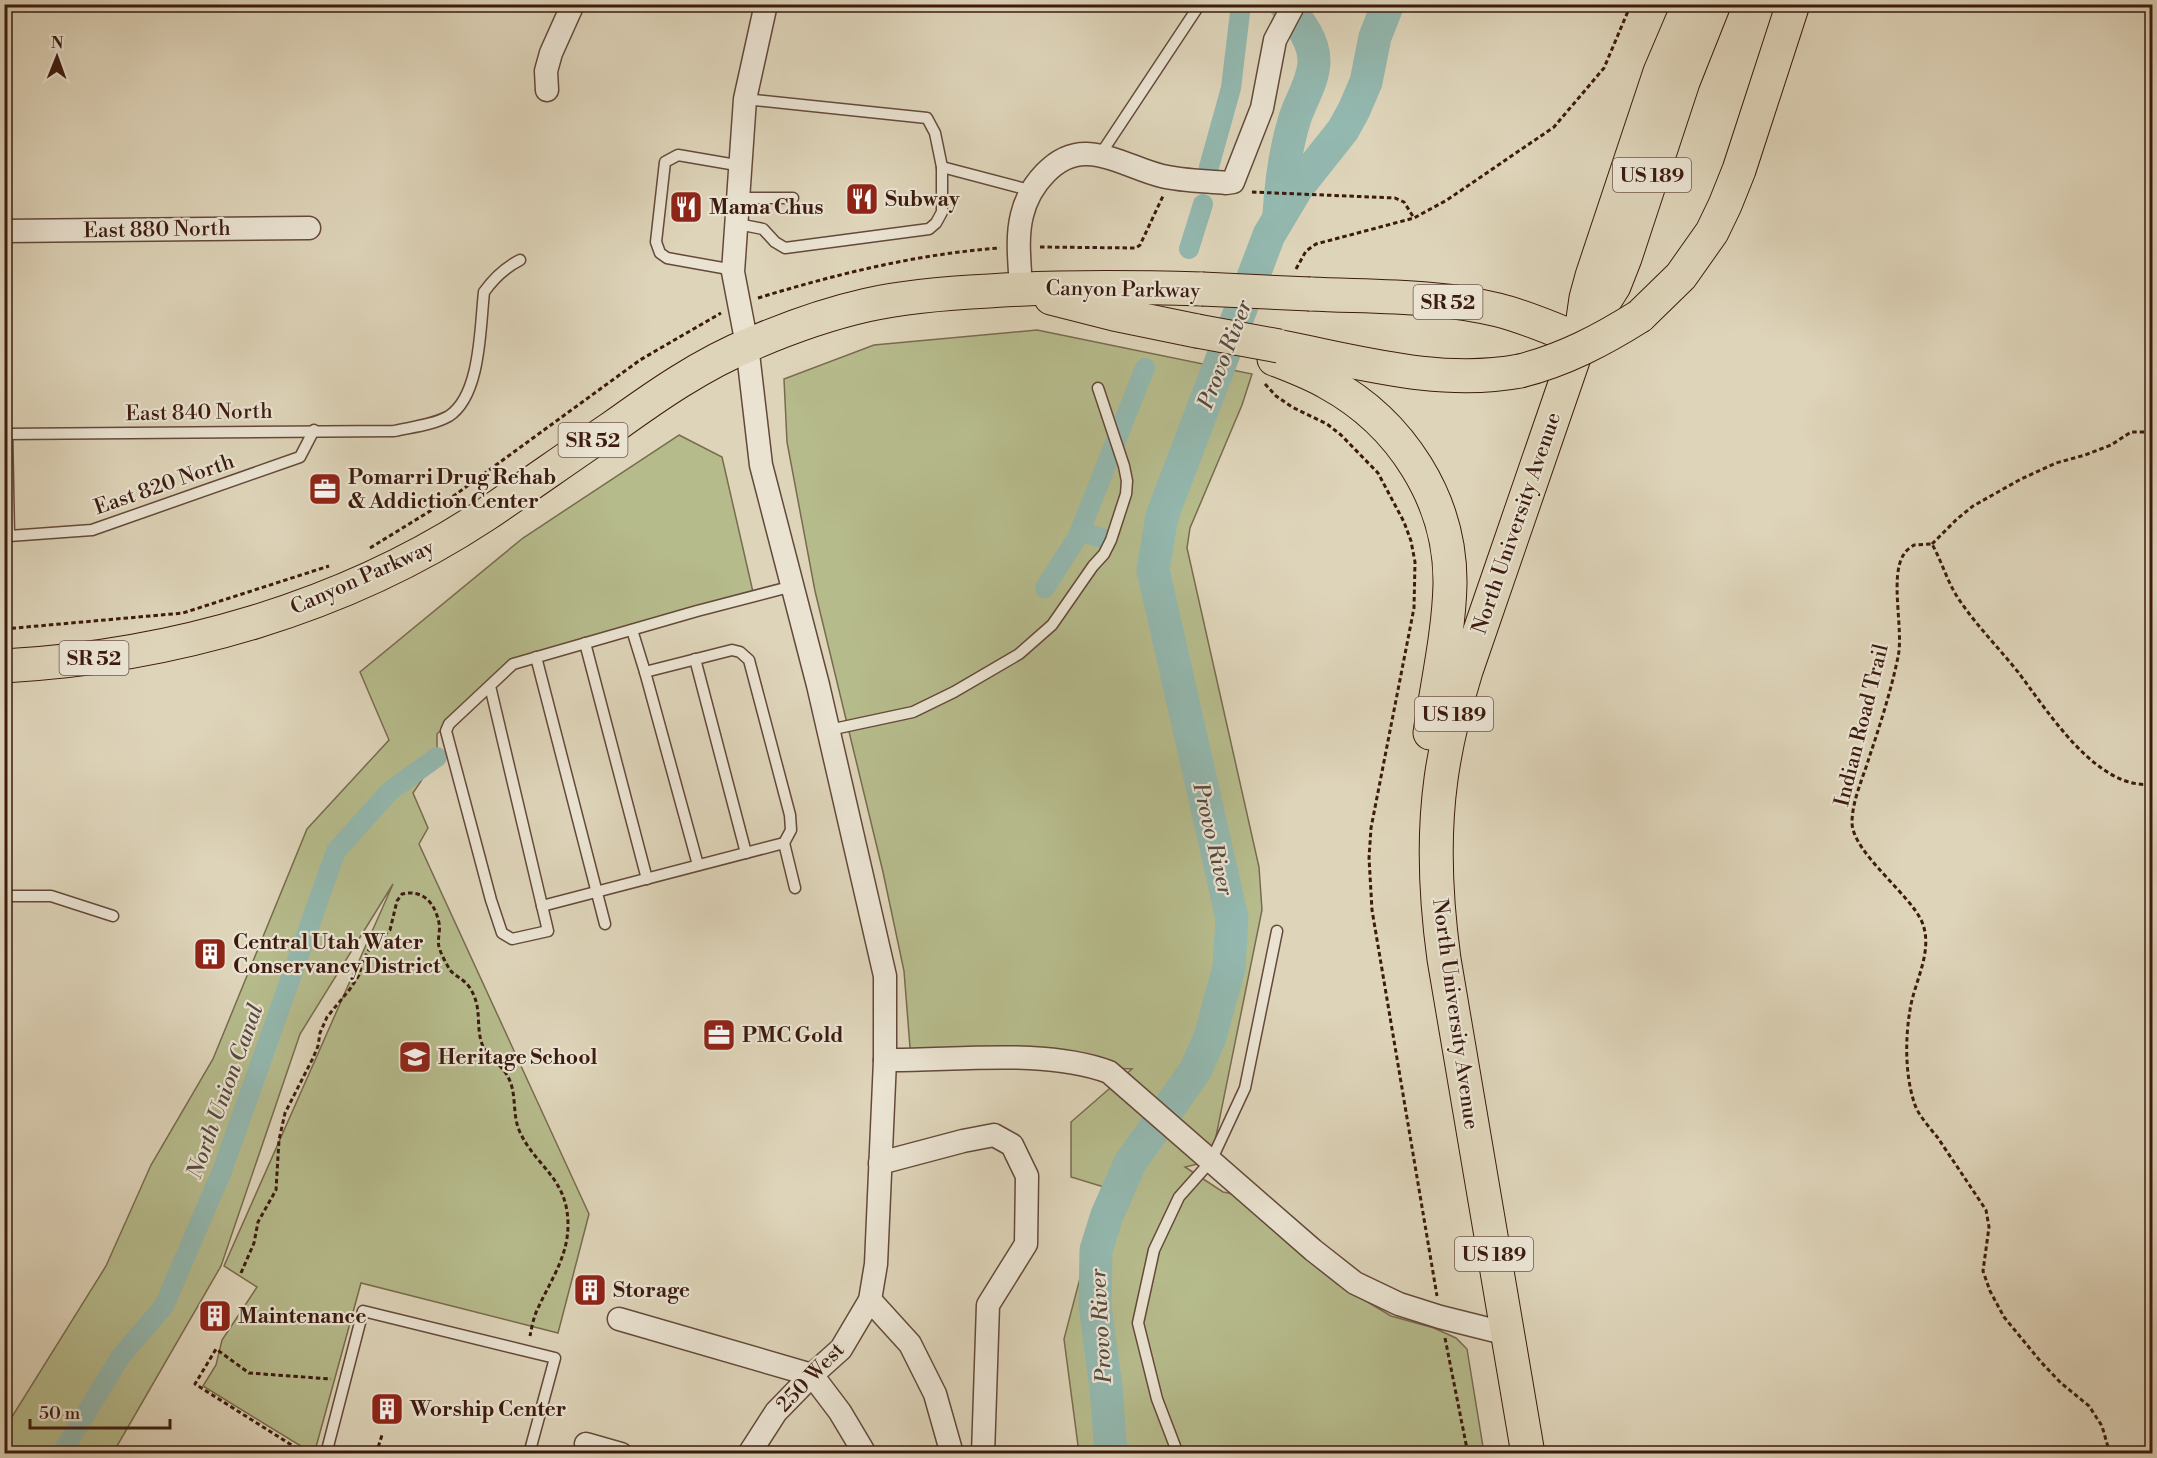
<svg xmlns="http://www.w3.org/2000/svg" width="2157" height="1458" font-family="'Libre Bodoni',serif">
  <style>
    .green { fill: #b6bb8c; stroke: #796b4e; stroke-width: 1.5 }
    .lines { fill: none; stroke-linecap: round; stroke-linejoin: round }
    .canal { stroke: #93b8af; stroke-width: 20 }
    .river { stroke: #93b8af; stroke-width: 33 }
    .lane-casing { stroke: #64493a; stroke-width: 13 }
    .street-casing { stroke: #64493a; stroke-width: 25 }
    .highway-casing { stroke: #3c1b0f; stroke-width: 35 }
    .path { stroke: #3c1b0f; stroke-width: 3; stroke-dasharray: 4.5 3; stroke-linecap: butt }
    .lane { stroke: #eae3d2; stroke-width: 10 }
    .street { stroke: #eae3d2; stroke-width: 22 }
    .highway { stroke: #ded4b9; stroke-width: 33 }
    .highway-bridge-casing { stroke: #3c1b0f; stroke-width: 35; stroke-linecap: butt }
    .highway-bridge { stroke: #ded4b9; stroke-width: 33 }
    .labels { text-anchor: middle; stroke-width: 4.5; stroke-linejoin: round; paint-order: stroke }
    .shield { fill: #eae3d2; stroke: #70574a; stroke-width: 1.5 }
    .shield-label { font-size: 20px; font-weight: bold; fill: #3c1b0f }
    .poi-label { font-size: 21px; font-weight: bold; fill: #3c1b0f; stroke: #eae3d2; text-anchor: start }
    .street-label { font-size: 21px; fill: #3c1b0f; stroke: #eae3d2 }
    .water-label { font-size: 22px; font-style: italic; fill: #564a3f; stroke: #eae3d2 }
  </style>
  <rect width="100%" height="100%" fill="#ded4b9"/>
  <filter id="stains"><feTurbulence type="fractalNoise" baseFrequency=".00333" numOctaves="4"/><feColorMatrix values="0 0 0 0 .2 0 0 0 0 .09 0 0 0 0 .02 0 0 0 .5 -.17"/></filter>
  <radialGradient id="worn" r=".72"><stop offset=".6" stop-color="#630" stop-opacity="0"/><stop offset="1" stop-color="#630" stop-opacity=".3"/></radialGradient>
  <g class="green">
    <path d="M1037,330L1252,374L1242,405L1190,528L1187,548L1259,867L1262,910L1211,1161L1185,1167L1223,1192L1234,1194L1337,1284L1391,1316L1434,1328L1456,1338L1467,1349L1484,1453H1079L1064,1339L1104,1187L1071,1177V1122L1132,1069L911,1060L904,971L883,872L815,591L787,442L784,379L874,345Z"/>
    <path d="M679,435L722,457L753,592L511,662L437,734V757L413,793L428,828L419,844L589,1214L558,1333L361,1283L316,1447L304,1448L203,1386L216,1365L222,1340L257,1287L224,1266L393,884L300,1034L221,1266L113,1453L5,1454V1428L106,1266L151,1165L213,1059L307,829L389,740L360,672L523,538Z"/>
  </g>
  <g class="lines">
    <g class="canal">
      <path d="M1209,167L1231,88L1241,4"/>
      <path d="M1189,249L1203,204"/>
      <path d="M1078,536L1085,533L1102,538"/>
      <path d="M1045,588L1078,536L1145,368"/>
      <path d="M61,1454L121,1356L164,1306L222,1171L336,851L390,791L437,757"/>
    </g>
    <g class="river">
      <path d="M1279,214C1281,181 1285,150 1295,118C1301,100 1314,80 1314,61C1314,39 1298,21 1285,4"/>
      <path d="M1111,1454L1106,1388L1095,1306L1096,1250L1107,1215L1130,1163L1195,1071L1210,1037L1229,968L1232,918L1153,570L1162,516L1269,235L1297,188L1343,130L1354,110L1366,82L1375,37L1388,4"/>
    </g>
    <g class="lane-casing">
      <g id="lane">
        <path d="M1100,155L1200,4"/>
        <path d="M942,167L1033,191"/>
        <path d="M740,198H793"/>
        <path d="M738,224L763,229L775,242L785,248L929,229L936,223L942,212V167L935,133L927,118L745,99"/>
        <path d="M734,270L667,258L660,253L656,242L665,162L678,155L742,166"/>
        <path d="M4,434L394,431C412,427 433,425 449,416C481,395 480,327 484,292C494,278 504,268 520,260"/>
        <path d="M7,434L9,536L92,530L300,457L314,430"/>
        <path d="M632,630L645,672L732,650L740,652L749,660L790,815L791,830L784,843"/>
        <path d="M585,643L647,879"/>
        <path d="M536,657L605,924"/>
        <path d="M695,659L746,853"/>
        <path d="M645,672L698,865"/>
        <path d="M490,686L548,931L512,939L502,933L491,900L446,731L449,724L513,664L697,611L793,586"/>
        <path d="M829,730L913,712L954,692L1019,654L1052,625L1093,566L1104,554L1111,540L1126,494L1127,481L1124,466L1098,388"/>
        <path d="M4,896H51L113,916"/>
        <path d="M542,906L784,843L795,888"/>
        <path d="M326,1454L363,1311L555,1358L529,1454"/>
        <path d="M1178,1454L1157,1399L1138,1323L1154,1250L1179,1197L1211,1161L1245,1088L1277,931"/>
      </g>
    </g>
    <g class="street-casing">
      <g id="street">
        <path d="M547,90L546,71L551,53L573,4"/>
        <path d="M4,231L309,228"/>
        <path d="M1021,289C1020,265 1016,239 1022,215C1029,186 1055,153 1087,154C1113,155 1137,170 1162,176C1183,181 1205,181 1226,183L1233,182L1262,108L1275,40L1294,4"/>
        <path d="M885,1060C954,1061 1044,1048 1109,1072L1313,1250L1355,1283L1399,1304L1440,1317L1508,1334"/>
        <path d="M880,1163L963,1141L994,1135L1012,1145L1027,1176L1026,1244L988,1305L983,1454"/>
        <path d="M870,1300L910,1344L935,1394L952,1454"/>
        <path d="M619,1319L812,1375L840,1412L865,1454"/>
        <path d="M586,1444L621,1454"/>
        <path d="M749,1454L776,1412L812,1375L841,1349L870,1300L876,1264L885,1060V976L818,685L761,465L747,345L733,272L745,99L766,4"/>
      </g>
    </g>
    <g class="highway-casing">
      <g id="highway">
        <path d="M1310,294C1372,297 1437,295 1498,310C1526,317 1553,329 1580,340"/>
        <path d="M1051,298L1114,314L1197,331"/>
        <path d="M1640,316L1681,276L1712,232L1725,205L1739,170L1793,4"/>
        <path d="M1589,326L1614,286L1625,258L1683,82L1714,4"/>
        <path d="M1281,347C1359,362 1440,386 1520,371"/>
        <path d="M1274,359C1292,366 1311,373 1328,383C1401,423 1451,500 1450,584C1449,632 1437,685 1430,733"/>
        <path d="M4,666C172,657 344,608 485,515C528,486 570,456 613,427C656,396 702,364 751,344C788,328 827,314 867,305C907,296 948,293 989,291C1060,286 1130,287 1202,289"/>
        <path d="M1528,1454L1444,959C1436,901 1433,837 1441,779C1446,742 1455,707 1466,671L1580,340L1586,298L1592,276L1660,72L1689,4"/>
      </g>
    </g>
    <g class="path">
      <path d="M1252,192L1395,198L1404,202L1414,218"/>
      <path d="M1040,247L1136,248L1140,245L1163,196"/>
      <path d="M1296,269L1306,251L1316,244L1414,218L1447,200L1554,127L1604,68L1631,4"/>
      <path d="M758,298C837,274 917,254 1000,248"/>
      <path d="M1265,384L1276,396L1292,407L1327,424L1341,435L1378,473L1404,522L1411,541L1415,562L1414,608L1371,828L1369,858L1372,910L1437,1296"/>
      <path d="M1932,544L1957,519L1973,506L2021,479L2056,463L2085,455L2111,445L2131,432H2152"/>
      <path d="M370,548L448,500L640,360L721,313"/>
      <path d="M4,629L183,613L329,566"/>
      <path d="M241,1273L254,1243L258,1222L276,1190L279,1140L285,1113L313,1058L318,1046L320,1033L327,1017L350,989L359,975L363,960L370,948L390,930L397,901L402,894C423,889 435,903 439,923C441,932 436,941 440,950C442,956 447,965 450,970C456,977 464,979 470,988C482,1007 476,1022 481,1041C485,1056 501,1063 508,1077C517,1093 512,1113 519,1130C535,1167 568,1177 568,1225C568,1256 551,1280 539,1306C534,1315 532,1326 530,1336"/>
      <path d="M1445,1338L1468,1454"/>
      <path d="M342,1450L352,1454"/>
      <path d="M312,1451H301L195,1384L216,1349L249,1373L331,1379"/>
      <path d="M376,1454L382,1435"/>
      <path d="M2110,1454L2102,1426L2089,1406L2061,1383L2041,1362L2004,1317L1990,1291L1983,1271L1989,1227L1986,1210C1970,1186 1954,1162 1938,1138C1930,1128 1919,1116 1915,1105C1905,1077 1905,1039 1910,1010C1914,982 1934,951 1922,922C1910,894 1853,853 1852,823C1852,801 1863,778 1869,758C1880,725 1891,691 1898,657C1904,630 1889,576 1904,554C1906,550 1911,547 1914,545L1932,544C1942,562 1947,581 1958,598C1975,624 1998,647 2018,672C2047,710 2097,791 2152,784"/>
    </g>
    <use href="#lane" class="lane"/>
    <use href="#street" class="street"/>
    <use href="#highway" class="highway"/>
    <g class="highway-bridge-casing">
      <g id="highway-bridge">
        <path d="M1202,289L1310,294"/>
        <path d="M1197,331L1279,346"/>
        <path d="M1520,371C1564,360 1602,340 1640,316"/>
      </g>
    </g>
    <use href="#highway-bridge" class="highway-bridge"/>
  </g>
  <defs>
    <g id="restaurant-square" transform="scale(1.725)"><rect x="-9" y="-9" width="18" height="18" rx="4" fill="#8f2418" stroke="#eae3d2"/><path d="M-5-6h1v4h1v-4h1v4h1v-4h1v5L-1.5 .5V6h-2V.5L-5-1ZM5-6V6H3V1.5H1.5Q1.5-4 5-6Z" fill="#fff"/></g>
    <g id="office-square" transform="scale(1.725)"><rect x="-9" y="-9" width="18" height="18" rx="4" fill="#8f2418" stroke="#eae3d2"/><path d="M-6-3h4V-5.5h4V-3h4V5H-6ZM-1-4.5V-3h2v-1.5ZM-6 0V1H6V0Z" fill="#fff"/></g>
    <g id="building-square" transform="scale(1.725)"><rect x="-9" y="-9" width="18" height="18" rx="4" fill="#8f2418" stroke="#eae3d2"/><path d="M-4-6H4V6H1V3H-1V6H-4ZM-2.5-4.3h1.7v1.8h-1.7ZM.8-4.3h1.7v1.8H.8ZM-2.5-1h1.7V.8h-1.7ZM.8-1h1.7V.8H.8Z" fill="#fff"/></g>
    <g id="school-square" transform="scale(1.725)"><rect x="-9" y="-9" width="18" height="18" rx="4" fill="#8f2418" stroke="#eae3d2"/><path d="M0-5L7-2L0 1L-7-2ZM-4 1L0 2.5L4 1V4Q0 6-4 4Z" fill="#fff"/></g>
  </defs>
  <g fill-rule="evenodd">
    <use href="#restaurant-square" x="862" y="199"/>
    <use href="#restaurant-square" x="686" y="207"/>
    <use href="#office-square" x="325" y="489"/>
    <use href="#building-square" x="210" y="954"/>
    <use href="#office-square" x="719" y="1035"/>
    <use href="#school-square" x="415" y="1057"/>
    <use href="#building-square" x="590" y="1290"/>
    <use href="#building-square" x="215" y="1316"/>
    <use href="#building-square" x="387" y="1409"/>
  </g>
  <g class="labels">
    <g class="shield">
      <rect x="1613" y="158" width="78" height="34" rx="4.5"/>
      <rect x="1413.5" y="285" width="69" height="34" rx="4.5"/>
      <rect x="558.5" y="423" width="69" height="34" rx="4.5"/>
      <rect x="59.5" y="641" width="69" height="34" rx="4.5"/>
      <rect x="1415" y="697" width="78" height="34" rx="4.5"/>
      <rect x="1455" y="1237" width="78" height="34" rx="4.5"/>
    </g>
    <g class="shield-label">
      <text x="1652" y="182">US 189</text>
      <text x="1448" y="309">SR 52</text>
      <text x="593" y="447">SR 52</text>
      <text x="94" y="665">SR 52</text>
      <text x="1454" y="721">US 189</text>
      <text x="1494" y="1261">US 189</text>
    </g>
    <g class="poi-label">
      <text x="885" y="206">Subway</text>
      <text x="709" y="214">Mama Chus</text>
      <text x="348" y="484">Pomarri Drug Rehab<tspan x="348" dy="24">&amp; Addiction Center</tspan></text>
      <text x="233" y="949">Central Utah Water<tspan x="233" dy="24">Conservancy District</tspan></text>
      <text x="742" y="1042">PMC Gold</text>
      <text x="438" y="1064">Heritage School</text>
      <text x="613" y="1297">Storage</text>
      <text x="238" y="1323">Maintenance</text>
      <text x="410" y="1416">Worship Center</text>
    </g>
    <g class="street-label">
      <text transform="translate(157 229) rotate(-1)" y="7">East 880 North</text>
      <text transform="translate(1123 289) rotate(1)" y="7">Canyon Parkway</text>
      <text transform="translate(199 412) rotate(-1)" y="7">East 840 North</text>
      <text transform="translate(164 484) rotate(-19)" y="7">East 820 North</text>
      <text transform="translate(1516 523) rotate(-71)" y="7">North University Avenue</text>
      <text transform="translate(362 577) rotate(-24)" y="7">Canyon Parkway</text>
      <text transform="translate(1861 725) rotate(-76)" y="7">Indian Road Trail</text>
      <text transform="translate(1456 1014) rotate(82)" y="7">North University Avenue</text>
      <text transform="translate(810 1377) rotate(-46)" y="7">250 West</text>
    </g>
    <g class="water-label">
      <text transform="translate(1224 354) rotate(-69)" y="8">Provo River</text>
      <text transform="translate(1214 839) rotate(77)" y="8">Provo River</text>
      <text transform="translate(224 1091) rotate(-70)" y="8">North Union Canal</text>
      <text transform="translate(1100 1326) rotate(-93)" y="8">Provo River</text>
    </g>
  </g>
  <rect width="2157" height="1458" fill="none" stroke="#ded4b9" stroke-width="24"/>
  <rect x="6" y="6" width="2145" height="1446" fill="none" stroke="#3c1b0f" stroke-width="3"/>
  <rect x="12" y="12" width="2133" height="1434" fill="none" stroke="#3c1b0f" stroke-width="1.5"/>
  <g transform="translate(57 57) rotate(1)" stroke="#eae3d2" stroke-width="4.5" paint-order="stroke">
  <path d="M0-4.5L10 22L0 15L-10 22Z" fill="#3c1b0f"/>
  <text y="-9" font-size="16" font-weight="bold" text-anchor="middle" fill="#3c1b0f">N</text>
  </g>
  <path d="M30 1419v9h140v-9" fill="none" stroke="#3c1b0f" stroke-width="3"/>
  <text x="39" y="1419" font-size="18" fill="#3c1b0f" stroke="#eae3d2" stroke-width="4.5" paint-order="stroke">50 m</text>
  <rect width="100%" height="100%" filter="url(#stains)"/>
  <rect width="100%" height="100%" fill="url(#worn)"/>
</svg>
